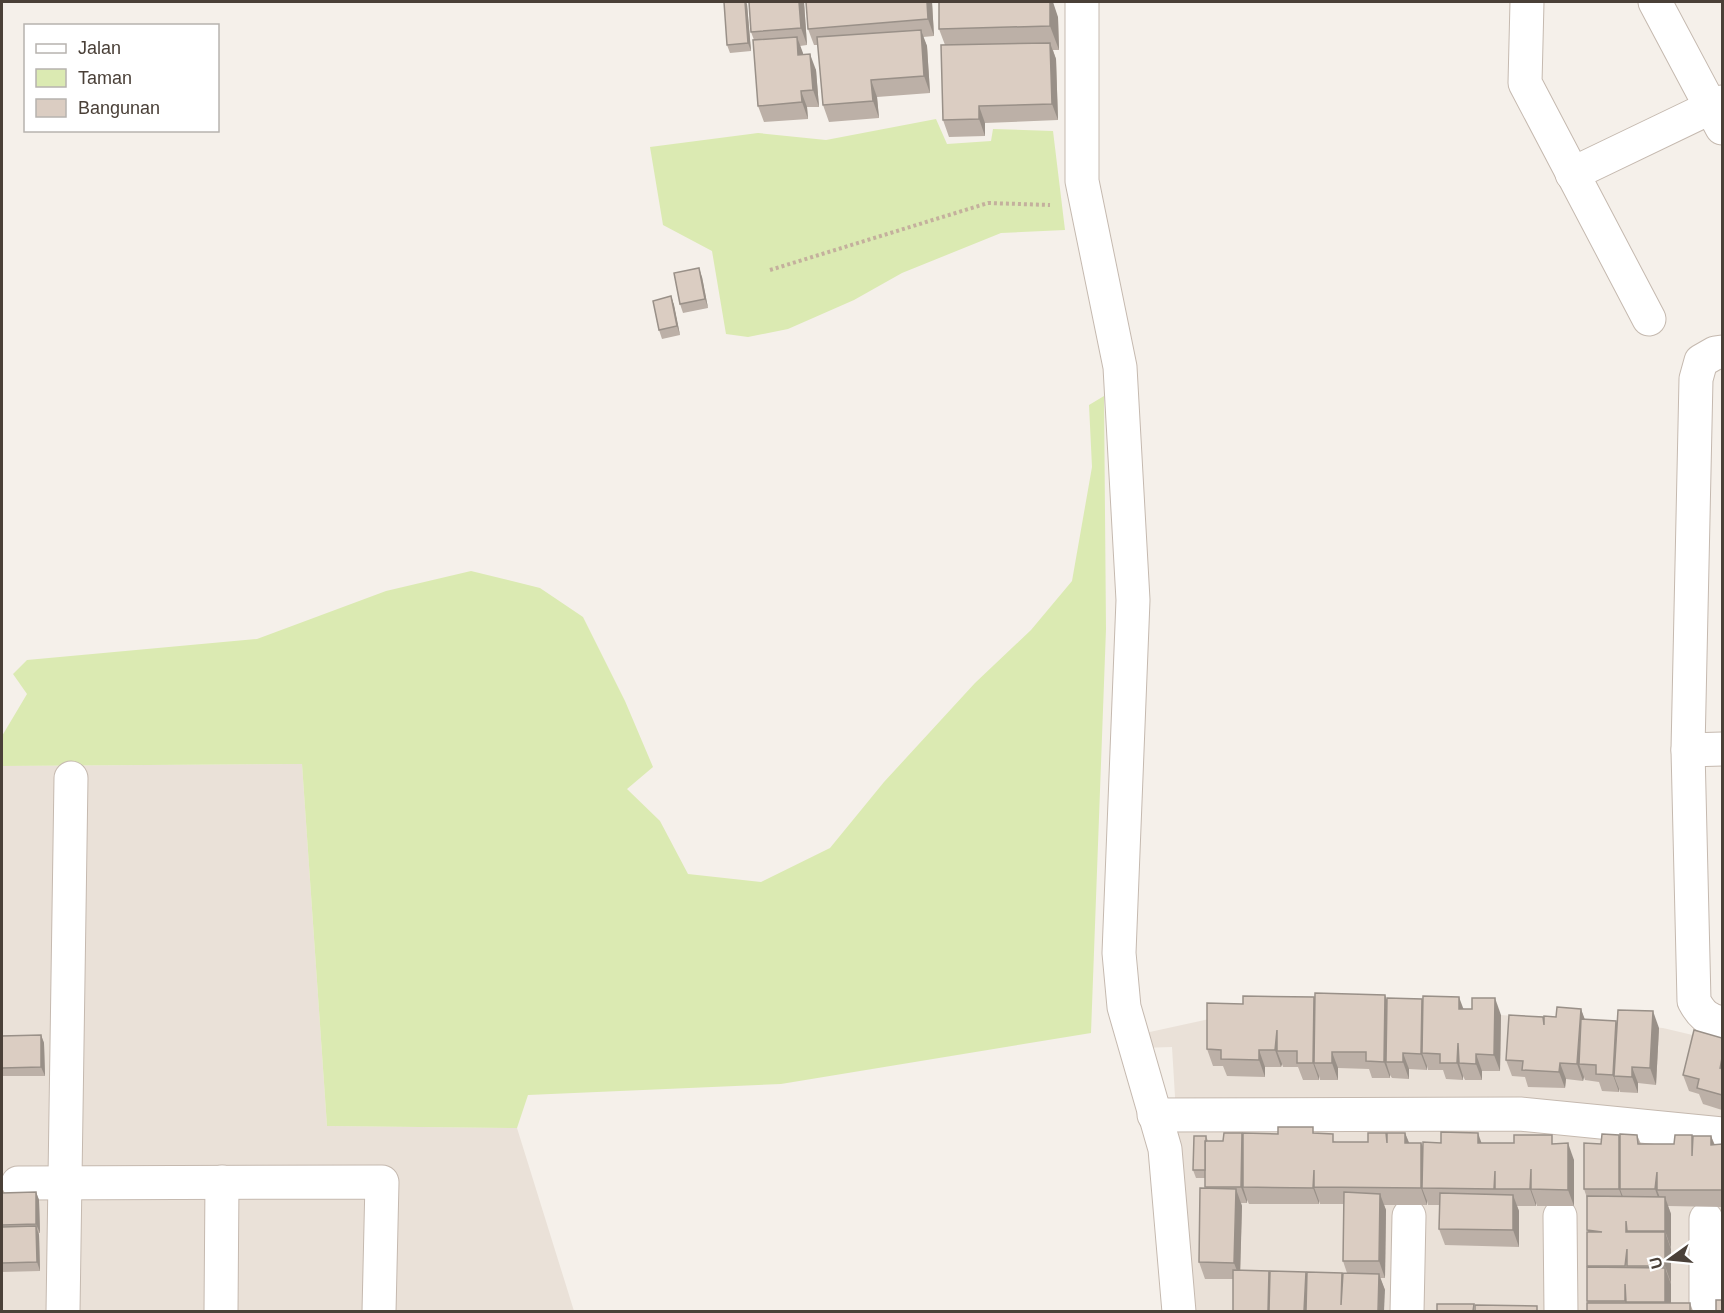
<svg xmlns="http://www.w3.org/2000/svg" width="1724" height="1313" font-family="Helvetica,sans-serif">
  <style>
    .residential { fill: #eae1d8 }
    .green { fill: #dbeab2 }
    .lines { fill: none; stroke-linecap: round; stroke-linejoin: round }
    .street-casing { stroke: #c5b9af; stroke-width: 35 }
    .path { stroke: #c4b09d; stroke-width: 4; stroke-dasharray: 3 3; stroke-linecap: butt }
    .street { stroke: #fff; stroke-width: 33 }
    .wall { fill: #bcb0a7; fill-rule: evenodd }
    .shaded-wall { fill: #999088 }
    .building { fill: #dbcdc2; stroke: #999088; stroke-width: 1.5 }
  </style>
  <rect width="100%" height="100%" fill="#f5f0ea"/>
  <g class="residential">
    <path d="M302,764L327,1126L517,1128L574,1311H2V766Z"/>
    <path d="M1246,1011L1501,1015L1663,1028L1722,1042V1311H1188L1172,1047L1141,1048L1136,1035Z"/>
  </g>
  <g class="green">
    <path d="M936,119L947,144L991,141L993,129L1053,131L1065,230L1001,233L902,273L854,300L788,329L748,337L726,334L712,251L663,225L650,147L758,133L826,140Z"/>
    <path d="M1104,396L1106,629L1091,1033L781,1084L528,1095L517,1128L327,1126L302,764L2,766V736L27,694L13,674L27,660L257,639L386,591L471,571L540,588L583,617L625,701L653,767L627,789L660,821L688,874L761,882L830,848L884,782L975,683L1031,630L1072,581L1092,467L1089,405Z"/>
  </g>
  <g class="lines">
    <g class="street-casing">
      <g id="street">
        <path d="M1082,2V181L1120,367L1133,600L1119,953L1124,1007L1165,1149L1179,1312"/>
        <path d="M1527,2L1525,83L1649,319"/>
        <path d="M1655,2L1722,128"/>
        <path d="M1572,174L1722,102"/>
        <path d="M1722,352L1715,353L1701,361L1696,379L1688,750L1694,1001C1701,1014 1707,1020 1722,1023"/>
        <path d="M1688,750L1722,749"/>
        <path d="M1154,1115L1520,1114L1722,1134"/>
        <path d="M18,1183L382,1182L379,1312"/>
        <path d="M1560,1216L1561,1312"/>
        <path d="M63,1312L71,778"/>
        <path d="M221,1312L222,1182"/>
        <path d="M1407,1312L1409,1216"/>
        <path d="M1706,1312V1219"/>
      </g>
    </g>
    <path class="path" d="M770,270L988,203L1050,205"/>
    <use href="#street" class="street"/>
  </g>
  <g class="wall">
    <path d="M749,2H804L807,45L800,46L803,55L816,70L819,107H807L808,119L764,122L758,106L754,40L751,32Z"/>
    <path d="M932,2L934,36L923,37L927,46L930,93L877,97L879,118L829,122L823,105L818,45H814L808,29Z"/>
    <path d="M747,4L751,51L730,53L727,45Z"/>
    <path d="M1058,17L1059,50H1053L1056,59L1058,120L985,123V136L949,137L943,120L945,45L939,29Z"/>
    <path d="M702,277L708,308L683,313L680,304Z"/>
    <path d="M671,296L674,305L680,335L662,339L659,330Z"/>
    <path d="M1385,995L1386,999H1422L1423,1002L1501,1015L1500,1071H1482V1080H1465L1463,1076V1080L1446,1079L1443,1070H1428L1427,1066V1070L1409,1069V1079L1392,1078L1390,1075V1078H1372L1369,1069L1338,1068V1080H1320L1319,1076V1080H1303L1298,1067H1283L1282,1064L1281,1067H1265V1077L1227,1076L1223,1066H1213L1207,1049L1243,1004L1315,1001Z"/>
    <path d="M1581,1009L1584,1019L1616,1021L1617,1024L1659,1028L1656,1085L1638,1083V1093L1620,1092L1619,1089V1092L1602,1091L1599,1082L1585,1080L1584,1077L1583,1081L1566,1079L1565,1088L1528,1087L1525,1077L1512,1076L1506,1060L1543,1017L1544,1020L1556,1017Z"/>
    <path d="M41,1035L44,1043L45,1076H2V1036Z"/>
    <path d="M1722,1038V1110L1703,1104L1699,1094L1689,1091L1683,1075Z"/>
    <path d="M1242,1133L1243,1137L1315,1133L1336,1142H1368L1405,1133L1409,1143H1421L1423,1146L1482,1143L1554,1144L1574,1160V1206H1537L1536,1203V1206H1517L1519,1211V1247L1445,1245L1439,1229L1440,1205H1428L1427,1201V1205H1384L1386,1210L1385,1278H1380L1385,1290L1233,1279H1205L1199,1262L1206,1188L1205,1178H1196L1193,1170L1206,1136L1208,1141H1223ZM1247,1200L1249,1204H1319V1201L1320,1204H1344L1343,1261L1347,1273L1343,1276L1270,1275L1269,1271L1240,1270L1242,1206L1241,1203H1247Z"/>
    <path d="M1637,1135L1641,1144H1674L1692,1135L1693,1139L1711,1136L1715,1145L1722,1144V1207L1668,1206L1671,1214V1303H1690L1693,1311H1587L1588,1232L1587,1198L1584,1189L1601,1144Z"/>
    <path d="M36,1192L39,1200L40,1233H39L40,1271L2,1272V1193Z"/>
  </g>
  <g class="shaded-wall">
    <path d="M745,2H746L747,4L751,51L748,43Z"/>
    <path d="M799,2H804L807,45L801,28Z"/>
    <path d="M927,2H932L934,36L928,19Z"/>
    <path d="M1050,2H1053L1058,17L1059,50L1050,26Z"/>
    <path d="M921,30L927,46L930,93L924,76Z"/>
    <path d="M797,37L803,53L804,72L798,55Z"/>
    <path d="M1050,43L1056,59L1058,120L1052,104Z"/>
    <path d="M810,54L816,70L819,107L813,90Z"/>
    <path d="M871,80L877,97L879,118L873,101Z"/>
    <path d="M801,91L807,107L808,119L802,102Z"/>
    <path d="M979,106L985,123V136L979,119Z"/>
    <path d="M699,268L702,277L708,308L705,299Z"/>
    <path d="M671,296L674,305L680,335L677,326Z"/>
    <path d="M1385,995L1391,1012L1386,1062L1390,1075V1078L1384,1062Z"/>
    <path d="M1314,997L1320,1014L1314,1063L1319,1076V1080L1313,1063Z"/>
    <path d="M1459,997L1465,1013L1459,1009Z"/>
    <path d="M1495,998L1501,1015L1500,1071L1494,1055Z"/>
    <path d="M1422,999L1428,1015L1422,1053L1427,1066V1070L1421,1054Z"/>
    <path d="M1581,1009L1587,1025L1579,1064L1584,1077L1583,1081L1577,1064Z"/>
    <path d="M1653,1011L1659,1028L1656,1085L1650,1068Z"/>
    <path d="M1616,1021L1622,1037L1614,1076L1619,1089V1092L1613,1075Z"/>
    <path d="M1277,1030V1051L1282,1064L1281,1067L1275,1050Z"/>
    <path d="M41,1035L44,1043L45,1076L41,1067Z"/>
    <path d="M1458,1043L1459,1063L1463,1076V1080L1457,1063Z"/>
    <path d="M1259,1050L1265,1067V1077L1259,1060Z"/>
    <path d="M1332,1052L1338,1068V1080L1332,1063Z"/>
    <path d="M1403,1053L1409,1069V1079L1403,1062Z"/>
    <path d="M1476,1054L1482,1071V1080L1476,1064Z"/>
    <path d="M1560,1063L1566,1079L1565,1088L1559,1072Z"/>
    <path d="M1632,1067L1638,1083V1093L1632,1077Z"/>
    <path d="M1242,1133L1248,1150L1243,1187L1247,1200V1203L1241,1187Z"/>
    <path d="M1405,1133L1412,1150L1405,1143Z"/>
    <path d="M1478,1133L1484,1150L1478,1143Z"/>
    <path d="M1619,1135L1625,1151L1620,1189L1625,1202V1206L1619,1189Z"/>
    <path d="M1711,1136L1717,1152L1711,1145Z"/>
    <path d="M1421,1143L1427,1159L1422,1188L1427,1201V1205L1421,1188Z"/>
    <path d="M1568,1143L1574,1160V1206L1568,1190Z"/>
    <path d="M1531,1169V1189L1536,1203V1206L1530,1189Z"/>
    <path d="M1314,1170V1187L1319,1201V1204L1313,1188Z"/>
    <path d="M1657,1172V1190L1662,1203L1661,1206L1655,1189Z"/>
    <path d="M1236,1189L1242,1206L1240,1279L1234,1263Z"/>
    <path d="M36,1192L39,1200L40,1233L36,1224Z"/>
    <path d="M1380,1194L1386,1210L1385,1278L1379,1261Z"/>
    <path d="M1513,1195L1519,1211V1247L1513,1230Z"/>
    <path d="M1665,1197L1671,1214V1248L1665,1231Z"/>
    <path d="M36,1226L39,1235L40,1271L37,1262Z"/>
    <path d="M1665,1232L1671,1249V1283L1665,1266Z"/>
    <path d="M1665,1268L1671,1284V1311H1668L1665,1302Z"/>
    <path d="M1269,1271L1275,1287L1274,1311H1268Z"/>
    <path d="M1306,1272L1312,1288L1311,1311H1304Z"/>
    <path d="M1379,1274L1385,1290L1384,1311H1378Z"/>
  </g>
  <g class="building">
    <path d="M724,2H745L748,43L727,45Z"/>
    <path d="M749,2H799L801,28L751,32Z"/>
    <path d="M806,2H927L928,19L808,29Z"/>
    <path d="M939,2H1050V26L939,29Z"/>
    <path d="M921,30L924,76L871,80L873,101L823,105L817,37Z"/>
    <path d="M797,37L798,55L810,54L813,90L801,91L802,102L758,106L753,40Z"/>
    <path d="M1050,43L1052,104L979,106V119L943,120L941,45Z"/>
    <path d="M699,268L705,299L680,304L674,273Z"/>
    <path d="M671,296L677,326L659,330L653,301Z"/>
    <path d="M1315,993L1385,995L1384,1062L1366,1061V1052H1332V1063H1314Z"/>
    <path d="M1243,996L1314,997L1313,1063H1297V1051H1277V1030L1275,1050H1259V1060L1221,1059V1050L1207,1049V1003L1243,1004Z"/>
    <path d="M1423,996L1459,997V1009H1472V998H1495L1494,1055L1476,1054V1064L1459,1063L1458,1043L1457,1063H1440V1054L1422,1053Z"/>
    <path d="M1387,998L1422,999L1421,1054L1403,1053V1062H1386Z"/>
    <path d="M1557,1007L1581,1009L1577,1064L1560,1063L1559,1072L1522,1070L1523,1061L1506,1060L1509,1015L1543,1017L1544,1025V1016L1556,1017Z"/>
    <path d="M1618,1010L1653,1011L1650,1068L1632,1067V1077L1614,1076Z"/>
    <path d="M1581,1019L1616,1021L1613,1075L1596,1074V1065L1579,1064Z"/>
    <path d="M1694,1030L1722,1038V1058L1720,1069L1722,1059V1095L1697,1088L1699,1079L1683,1075Z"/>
    <path d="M41,1035V1067L2,1068V1036Z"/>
    <path d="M1278,1127H1313V1133L1333,1134V1142H1368V1133H1386L1387,1143V1133H1405V1143H1421V1188L1314,1187V1170L1313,1188L1243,1187V1133L1278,1134Z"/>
    <path d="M1441,1132L1478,1133V1143H1514V1135H1552V1144L1568,1143V1190L1531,1189V1169L1530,1189H1495V1171L1494,1189L1422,1188L1423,1142L1441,1143Z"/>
    <path d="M1224,1133H1242L1241,1187H1205V1141H1223Z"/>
    <path d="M1602,1134L1619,1135V1189H1584V1143L1601,1144Z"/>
    <path d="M1620,1134L1637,1135L1638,1144H1674L1675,1135H1692V1156L1693,1136H1711V1145L1722,1144V1190H1657V1172L1655,1189H1620Z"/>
    <path d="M1194,1136H1206V1141H1205V1170H1193Z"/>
    <path d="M1200,1188L1236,1189L1234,1263L1199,1262Z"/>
    <path d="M36,1192V1224L2,1225V1193Z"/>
    <path d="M1344,1192L1380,1194L1379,1261H1343Z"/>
    <path d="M1440,1193L1513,1195V1230L1439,1229Z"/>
    <path d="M1587,1196L1665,1197V1231H1627L1626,1221V1232H1665V1266H1627V1249L1625,1266H1587V1232H1602L1587,1230Z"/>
    <path d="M36,1226L37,1262L2,1263V1227Z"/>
    <path d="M1587,1267L1665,1268V1302H1626L1625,1284V1301H1587Z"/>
    <path d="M1233,1270L1269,1271L1268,1311H1233Z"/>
    <path d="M1270,1271L1306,1272L1304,1311H1269Z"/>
    <path d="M1307,1272L1342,1273L1341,1305L1343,1273L1379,1274L1378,1311H1306Z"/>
    <rect x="1716" y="1300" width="6" height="11"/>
    <rect x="1587" y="1303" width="103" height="8"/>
    <path d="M1437,1304H1474L1473,1311H1437Z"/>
    <path d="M1475,1305L1537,1306V1311H1475Z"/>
  </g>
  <rect width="1724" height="1313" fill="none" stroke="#4a4038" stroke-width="6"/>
  <rect x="24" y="24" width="195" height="108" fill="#ffffff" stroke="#b7b3af" stroke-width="1.5"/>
  <rect x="36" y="44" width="30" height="9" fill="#ffffff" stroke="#b7b3af" stroke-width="1.5"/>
  <text x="78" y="54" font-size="18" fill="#4a4038">Jalan</text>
  <rect x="36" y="69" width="30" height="18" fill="#dbeab2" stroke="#b7b3af" stroke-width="1.5"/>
  <text x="78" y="84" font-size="18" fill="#4a4038">Taman</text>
  <rect x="36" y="99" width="30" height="18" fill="#dbcdc2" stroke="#b7b3af" stroke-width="1.5"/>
  <text x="78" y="114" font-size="18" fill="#4a4038">Bangunan</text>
  <g transform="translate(1670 1259) rotate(255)" stroke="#ffffff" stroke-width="4.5" paint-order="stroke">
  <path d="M0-4.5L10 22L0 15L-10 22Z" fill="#4a4038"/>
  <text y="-9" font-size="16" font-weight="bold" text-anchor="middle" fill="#4a4038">U</text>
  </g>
</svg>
